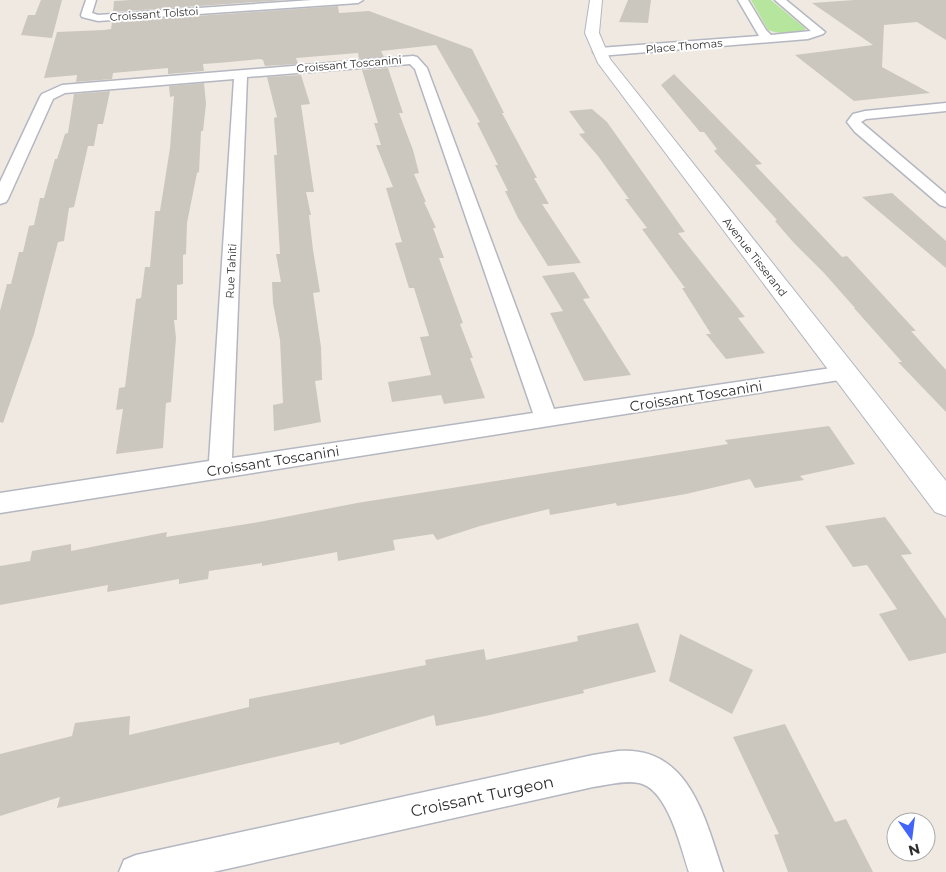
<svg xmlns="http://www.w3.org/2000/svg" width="946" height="872" font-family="Montserrat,sans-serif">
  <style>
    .green { fill: #b6e59e }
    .building { fill: #cbc7bf }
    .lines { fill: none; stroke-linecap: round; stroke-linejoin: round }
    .street-casing { stroke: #b4b7c1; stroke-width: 3 }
    .secondary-casing { stroke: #b4b7c1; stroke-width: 2 }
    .street { fill: #fff; fill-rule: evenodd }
    .secondary { fill: #fff; fill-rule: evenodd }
    .labels { text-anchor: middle; stroke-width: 4; stroke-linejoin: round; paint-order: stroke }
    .far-street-label { font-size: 11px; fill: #2e2e2e; stroke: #fff }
    .street-label { font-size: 14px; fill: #2e2e2e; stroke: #fff }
    .near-street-label { font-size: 16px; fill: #2e2e2e; stroke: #fff }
  </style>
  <rect width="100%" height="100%" fill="#efe9e1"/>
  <path class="green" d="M751,0H771L806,29C797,35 778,34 768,30Z"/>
  <g class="building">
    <path d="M41,0H62L52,38L21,35L28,15H35Z"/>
    <path d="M131,0H285L113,12L114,1Z"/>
    <path d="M628,0H651L648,23L619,22Z"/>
    <path d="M854,0H946V40L917,22L884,25L882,67L930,93L854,101L795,55L873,45L812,3Z"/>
    <path d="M338,6L339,13L369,11L472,49L504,113H502L537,178H534L549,204H542L581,263L548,266L518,218L505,191H508L495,165H498L477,123L480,122L436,45L381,51L384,57L359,59L358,53L296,58L298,64L265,66L263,60L260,59L218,63L203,64L204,71L168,74V68L113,73L112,79L76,82L77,75L44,78L57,32L104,30L111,29L112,22Z"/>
    <path d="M388,68L403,113H399L413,150L419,173L414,174L426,202H424L436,228H433L444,258H439L463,323L460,324L473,358H470L485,398L444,404L441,395L392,402L388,382L431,375L420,337L429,336L414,288H409L395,243L402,242L386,188L393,187L376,145H381L374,123H378L362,70Z"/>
    <path d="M674,74L762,164L755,165L842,257L847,256L916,331H911L946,370V412L898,362H902L854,308H855L824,273L793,242L775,221L777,220L714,151L717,149L704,132H700L661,85Z"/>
    <path d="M301,75L310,104L301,105L314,192H306L311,215H309L313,250L320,292L313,293L321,347L322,380L315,381L321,422L274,431L273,405L283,403L280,340L273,303L272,282H281L276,254H280L274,155H277L274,118L277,117L267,77Z"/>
    <path d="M204,83L206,104L203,131H201L199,172L197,173L187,223L186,254L183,255V284L177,285V320H174L176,338L171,402L166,403L163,448L116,454L123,409L116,410L119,388L125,387L136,299L141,298L145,267H150L155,211H160L170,148L174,96L170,97L169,86Z"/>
    <path d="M110,91L103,124H98L94,146H88L74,207L69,208L64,241L58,242L34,334L3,423L0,422V311L7,284H11L19,252H23L29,226L34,225L40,198H44L55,159H57L65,134L68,133L74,94Z"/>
    <path d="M592,109L607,122L685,232L678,233L745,317L738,318L765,353L726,359L706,334H711L682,288H685L642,229L647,228L625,199H629L598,156L579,134L585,133L569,111Z"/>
    <path d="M892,193L946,241V268L862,197Z"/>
    <path d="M574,272L590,298L583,299L631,375L584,381L550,313L563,311L542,276Z"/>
    <path d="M829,426L855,464L800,476L804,480L755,488L750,479L686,494L617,506L616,503L550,515L549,509L480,526L437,540L433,534L393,540L395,550L338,561L337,552L262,566V563L209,571L208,579L179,584V579L107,592L108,585L0,605V566L30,561L32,551L71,544V551L167,532L166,537L259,522L357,503L728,444L725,440Z"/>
    <path d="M885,517L912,554L901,555L946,619V653L909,661L879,614L897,609L867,565L853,567L825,526Z"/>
    <path d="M638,623L656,672L583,690L584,693L490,715L436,726L434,715L340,745L339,742L57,808L60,797L0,816V754L72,736L75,723L130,716L129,735L249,707V699L426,665L425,660L484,649L486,660L578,641L577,636Z"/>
    <path d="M680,634L753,670L732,714L669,681Z"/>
    <path d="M785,724L835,822L846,819L873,872H788L774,835L779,834L733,737Z"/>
  </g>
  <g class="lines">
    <g class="street-casing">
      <g id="street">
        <path d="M86,0H96L92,13L98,15L312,0H363L358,3L98,21L82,17L81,15Z"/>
        <path d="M738,0H748L766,30L771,35L811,31L775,0H786L825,32L823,34L808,39L599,56L593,52L599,48L759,36Z"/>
        <path d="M413,56L417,57L427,68L554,409L845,366L852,368L855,373L852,378L0,513V493L209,461L234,79L65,93L53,99L8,199L6,202L0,204V182L40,97L42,94L62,85ZM410,64L415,69L533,413L232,458L247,77Z"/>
        <path d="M946,103V111L866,119L861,122L946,194V207L940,205L855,132L847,122L853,114L865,111Z"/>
        <path d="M618,751C689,745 705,819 723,872H689C681,848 668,789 639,783C624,780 608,785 593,787L213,872H119L124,860L136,855L593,755Z"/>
      </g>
    </g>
    <g class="secondary-casing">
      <path id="secondary" d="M590,0H602L599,33L610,59L946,481V516L935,512L598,63L585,33Z"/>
    </g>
    <use href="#street" class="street"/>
    <use href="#secondary" class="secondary"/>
  </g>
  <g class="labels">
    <g class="far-street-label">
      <text transform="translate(154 14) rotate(-4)" y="4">Croissant Tolstoi</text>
      <text transform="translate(684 46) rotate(-5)" y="4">Place Thomas</text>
      <text transform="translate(349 64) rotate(-5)" y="4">Croissant Toscanini</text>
      <text transform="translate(755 257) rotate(52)" y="4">Avenue Tisserand</text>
      <text transform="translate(231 271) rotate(-87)" y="4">Rue Tahiti</text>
    </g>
    <g class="street-label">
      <text transform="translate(696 396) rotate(-9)" y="5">Croissant Toscanini</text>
      <text transform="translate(273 461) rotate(-9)" y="5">Croissant Toscanini</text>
    </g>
    <g class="near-street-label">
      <text transform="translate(482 796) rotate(-12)" y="6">Croissant Turgeon</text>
    </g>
  </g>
  <g transform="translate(911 837) rotate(166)"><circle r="24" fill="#ffffff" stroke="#ababab"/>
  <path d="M0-4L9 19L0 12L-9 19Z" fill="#4264fb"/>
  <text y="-8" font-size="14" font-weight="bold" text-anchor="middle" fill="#2e2e2e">N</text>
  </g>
</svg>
